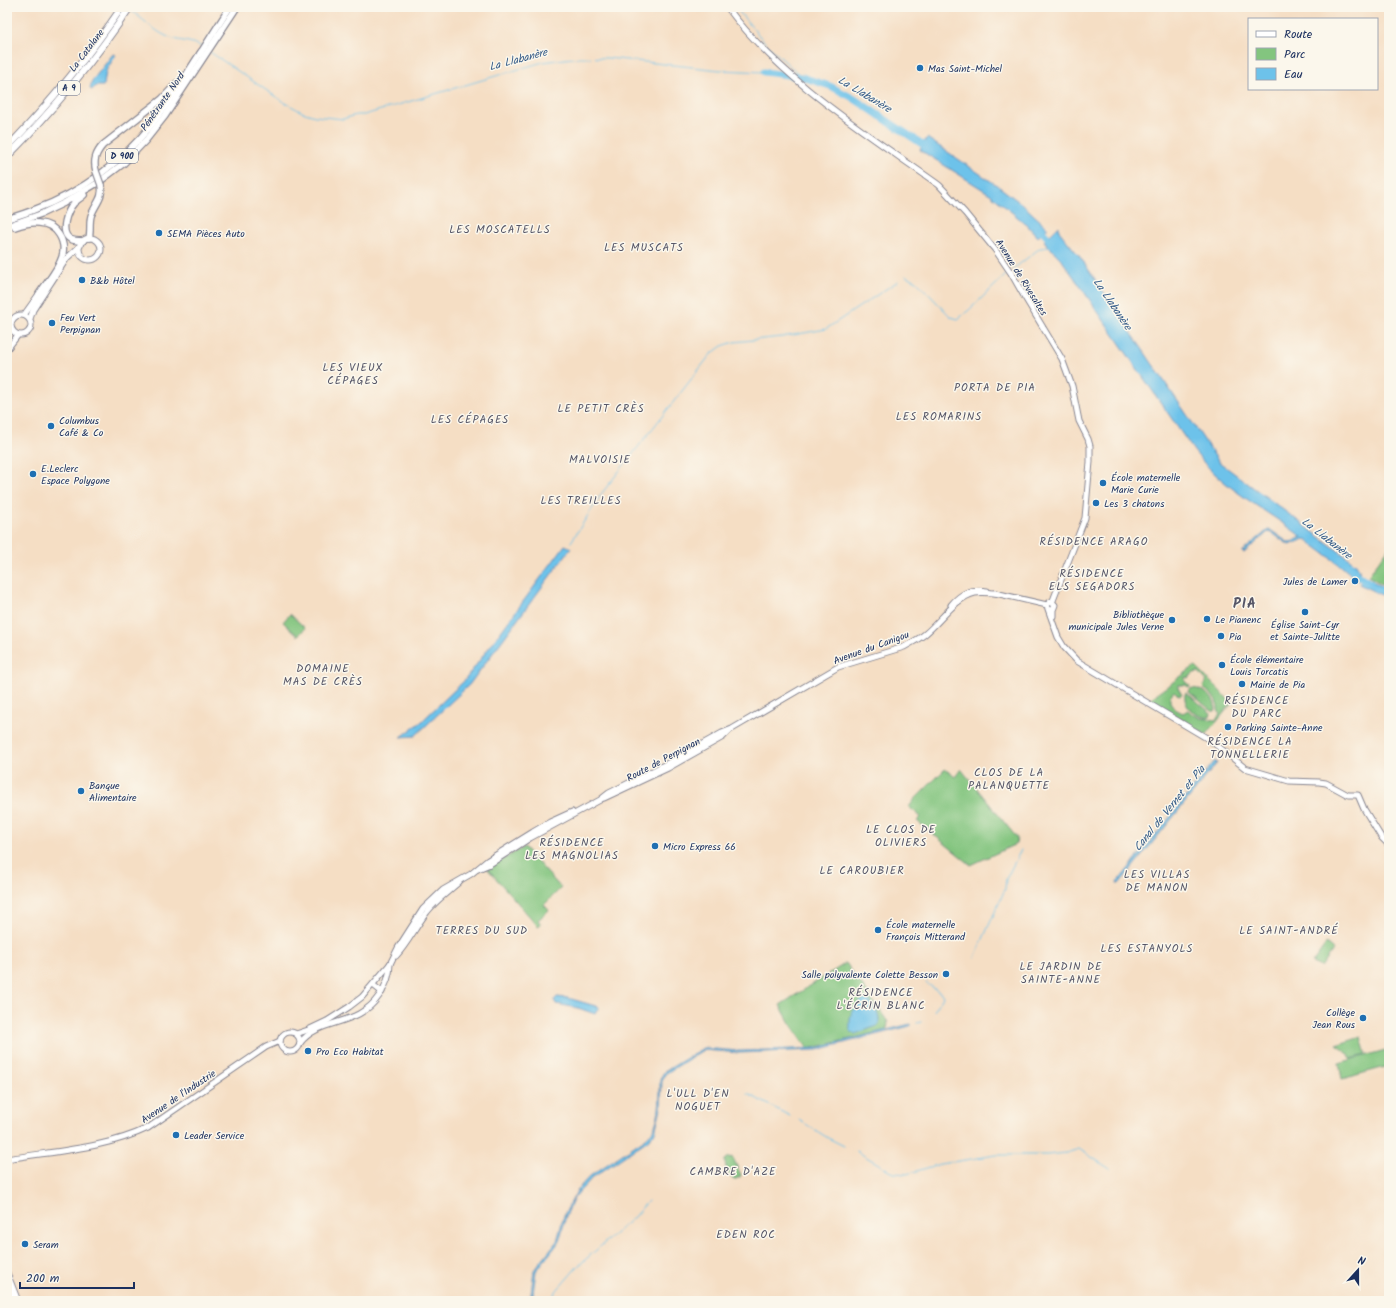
<svg xmlns="http://www.w3.org/2000/svg" width="1396" height="1308" font-family="Kalam,sans-serif">
  <style>
    .green { fill: #83c57f; stroke: #4f7a6e; fill-rule: evenodd }
    .water { fill: #6dc2ea; stroke: #4478a4 }
    .lines { fill: none; stroke-linecap: round; stroke-linejoin: round }
    .stream { stroke: #6dc2ea; stroke-width: 1 }
    .river { stroke: #6dc2ea; stroke-width: 7 }
    .secondary-casing { stroke: #888691; stroke-width: 7 }
    .trunk-casing { stroke: #888691; stroke-width: 8 }
    .motorway-casing { stroke: #888691; stroke-width: 8 }
    .secondary { stroke: #fff; stroke-width: 5 }
    .trunk { stroke: #fff; stroke-width: 5.5 }
    .motorway { stroke: #fff; stroke-width: 6 }
    .trunk-bridge-casing { stroke: #888691; stroke-width: 8; stroke-linecap: butt }
    .trunk-bridge { stroke: #fff; stroke-width: 5.5 }
    .poi-dot { fill: #1f6fb2; stroke: #fbf7ec; stroke-width: 1.5 }
    .labels { text-anchor: middle; stroke-width: 3; stroke-linejoin: round; paint-order: stroke }
    .shield { fill: #fbf7ec; stroke: #5e6b89; stroke-width: 1 }
    .shield-label { font-size: 9px; font-weight: bold; fill: #1b2f5e }
    .street-label { font-size: 10px; fill: #1b2f5e; stroke: #fbf7ec }
    .poi-label { font-size: 10px; fill: #1b2f5e; stroke: #fbf7ec; text-anchor: start }
    .water-label { font-size: 11px; font-style: italic; fill: #345b88; stroke: #fbf7ec }
    .neighbourhood-label { font-size: 11px; letter-spacing: 1px; fill: #565667; stroke: #fbf7ec }
    .district-label { font-size: 14px; font-weight: bold; letter-spacing: 1px; fill: #565667; stroke: #fbf7ec }
  </style>
  <rect width="100%" height="100%" fill="#fbf7ec"/>
  <filter id="ink" filterUnits="userSpaceOnUse"><feTurbulence type="fractalNoise" baseFrequency=".025" numOctaves="2"/><feDisplacementMap in="SourceGraphic" scale="8" xChannelSelector="R" yChannelSelector="G"/><feConvolveMatrix kernelMatrix="1 2 1 2 8 2 1 2 1" color-interpolation-filters="sRGB"/></filter>
  <filter id="wash" filterUnits="userSpaceOnUse"><feTurbulence type="fractalNoise" baseFrequency=".012" numOctaves="4" result="noise"/><feDisplacementMap in="SourceGraphic" scale="16" xChannelSelector="R" yChannelSelector="G"/><feGaussianBlur stdDeviation="0.9" result="paint"/><feColorMatrix in="noise" values="0 0 0 0 0 0 0 0 0 0 0 0 0 0 0 0 0 1.4 0 .05"/><feComposite in="paint" operator="in"/></filter>
  <g filter="url(#wash)">
    <rect width="100%" height="100%" fill="#f5dec4"/>
    <g class="green">
      <path d="M1389,547V588L1368,576Z"/>
      <path d="M290,614L305,628L298,636L283,622Z"/>
      <path d="M1195,666L1232,703L1206,735L1152,701L1151,698ZM1194,673L1199,672L1205,679L1206,682L1203,688C1209,692 1215,697 1217,704C1219,708 1217,710 1220,714L1216,720L1200,718L1192,714L1188,710L1183,713C1174,709 1169,706 1170,696L1174,691L1179,696L1182,695L1178,688V685H1185L1189,687L1190,685L1185,682V677L1188,678Z"/>
      <path d="M1193,688C1205,690 1215,697 1216,710L1215,711H1212L1189,692L1190,689Z"/>
      <path d="M1187,693L1211,713L1210,717C1198,719 1183,708 1185,694Z"/>
      <path d="M945,769L955,777L961,769L1017,838L1016,844L971,865L917,821L921,817L909,807L915,799Z"/>
      <path d="M524,847L561,888L544,905L549,910L538,920L541,924L538,926L486,867L488,868Z"/>
      <path d="M1326,944L1333,950L1321,967L1312,963Z"/>
      <path d="M846,963L888,1022L887,1030L808,1049L790,1023L780,1005Z"/>
      <path d="M1361,1037L1366,1055L1351,1059L1349,1057L1350,1055L1336,1045Z"/>
      <path d="M1389,1049V1066L1342,1079L1339,1063Z"/>
      <path d="M729,1157L733,1158L741,1175L740,1177L734,1180C729,1177 724,1165 725,1160Z"/>
    </g>
    <g class="water">
      <path d="M113,54L116,55L115,56L106,71L104,85L103,86H96L92,90L90,89L92,81Z"/>
      <path d="M927,138L998,186L1022,204L1048,228L1038,237L1027,225L990,194L920,150Z"/>
      <path d="M1059,226V231L1080,257L1219,462L1356,564L1361,574L1357,580L1340,565L1305,539L1289,545L1272,533L1268,532L1244,553L1242,552L1268,530L1272,531L1289,543L1302,537C1265,509 1223,489 1194,451L1078,283L1061,259L1044,241Z"/>
      <path d="M565,545L571,548L469,685L415,736L401,737L420,723L465,680Z"/>
      <path d="M1365,577L1389,590V599L1359,584Z"/>
      <path d="M1215,761L1217,763L1119,884L1117,883Z"/>
      <path d="M557,997L568,998L599,1007L595,1014L578,1008L556,1004L554,1000Z"/>
      <path d="M866,997C873,1006 880,1012 879,1024L877,1026L855,1034L850,1031C849,1013 852,1008 866,997Z"/>
      <path d="M910,1024V1026L817,1050L739,1053L703,1050L665,1074L662,1080L661,1108L655,1132L648,1140L592,1178L580,1191L574,1198L566,1216L559,1242L536,1271L532,1301H530L534,1270L557,1241L564,1215L578,1189L590,1176L646,1138C661,1126 660,1098 660,1080L661,1077L664,1072L703,1048L739,1051L817,1048Z"/>
    </g>
    <g class="lines">
      <g class="stream">
        <path d="M735,7L767,45L802,77"/>
        <path d="M130,10C142,18 153,30 166,36C178,42 191,40 202,47"/>
        <path d="M210,52L282,101L302,112L315,116L343,119L356,115H364L543,62L580,57L608,58L720,70L764,72"/>
        <path d="M1012,270L1040,248L1050,247"/>
        <path d="M906,276L916,281L951,317L958,319L969,310L1007,274"/>
        <path d="M571,542L602,493L711,354L722,346L734,342L782,337L826,329L898,281"/>
        <path d="M975,957L1005,889L1006,879L1021,850"/>
        <path d="M926,983L941,993L943,996L942,999L934,1011"/>
        <path d="M917,1023L921,1022"/>
        <path d="M748,1094L790,1116"/>
        <path d="M799,1120L828,1138L844,1146"/>
        <path d="M856,1151L894,1173L907,1174L940,1164L996,1155H1047L1066,1153L1079,1149L1110,1169"/>
        <path d="M550,1301L557,1290L578,1266L633,1218L648,1201"/>
      </g>
      <g class="river">
        <path d="M764,72L802,77L830,86L853,98L931,150"/>
        <path d="M1037,226L1053,243"/>
        <path d="M1352,571L1371,584"/>
      </g>
    </g>
  </g>
  <g filter="url(#ink)">
    <g class="lines">
      <g class="secondary-casing">
        <g id="secondary">
          <path d="M727,7C782,81 865,132 939,185L965,213L996,251L1011,273L1024,296L1062,359L1072,386L1079,421L1088,439L1090,446V462L1085,518L1052,603"/>
          <circle cx="90" cy="249" r="11"/>
          <circle cx="21" cy="325" r="10"/>
          <path d="M24,315L39,294L42,292"/>
          <path d="M30,319L33,310L67,258L80,246"/>
          <path d="M7,349L18,335"/>
          <path d="M995,593L1047,605"/>
          <path d="M951,605C961,593 971,588 987,591"/>
          <path d="M1048,609L1058,637L1064,647L1077,661L1210,740L1245,768L1289,781L1319,782L1326,783L1348,795H1358L1364,809L1381,837L1389,845"/>
          <path d="M1053,610H1050L1048,608L1047,605L1050,602L1054,604L1055,605L1053,610V616"/>
          <path d="M604,798L668,768L723,737L729,731"/>
          <path d="M478,869L490,864L530,838L600,800L609,793L674,760L722,733L732,729L838,667L904,647C911,643 919,639 925,634C940,622 956,597 975,593C981,592 990,593 996,593"/>
          <path d="M396,956C408,943 416,926 427,912C436,900 448,892 459,882"/>
          <path d="M373,985L382,992"/>
          <circle cx="290" cy="1042" r="10"/>
          <path d="M296,1034L308,1030L327,1021L349,1007L362,997L390,964L398,948L423,909L443,890L471,874L488,860L533,832L550,822L572,812"/>
          <path d="M300,1043C320,1017 357,1028 379,996C386,986 390,976 390,964"/>
          <path d="M7,1159C54,1151 104,1149 148,1128L266,1047L280,1041"/>
          <path d="M7,1273L18,1301"/>
          <path d="M7,1284L13,1301"/>
        </g>
      </g>
      <g class="trunk-casing">
        <g id="trunk">
          <path d="M200,54L230,7"/>
          <path d="M96,171C93,160 96,153 103,145L162,99L177,83"/>
          <path d="M7,219C17,216 27,213 36,209C82,192 123,161 153,123C171,101 185,76 201,52"/>
          <path d="M7,226L41,214L64,203L99,182L124,163L146,140L165,116L237,7"/>
          <path d="M15,227C23,224 31,222 39,223C56,224 67,241 62,257C58,270 47,282 39,294"/>
          <path d="M89,238C91,231 89,223 91,216C95,204 104,198 101,185"/>
          <path d="M83,241C79,241 74,241 70,239C59,232 67,211 74,203C77,200 81,198 84,195"/>
        </g>
      </g>
      <g class="motorway-casing">
        <g id="motorway">
          <path d="M7,148C49,104 88,57 122,7"/>
          <path d="M7,157C52,111 94,61 130,7"/>
        </g>
      </g>
      <use href="#secondary" class="secondary"/>
      <use href="#trunk" class="trunk"/>
      <use href="#motorway" class="motorway"/>
      <g class="trunk-bridge-casing">
        <path id="trunk-bridge" d="M96,171L101,185"/>
      </g>
      <use href="#trunk-bridge" class="trunk-bridge"/>
    </g>
  </g>
  <g class="poi-dot">
    <circle cx="920" cy="68" r="4"/>
    <circle cx="159" cy="233" r="4"/>
    <circle cx="82" cy="280" r="4"/>
    <circle cx="52" cy="323" r="4"/>
    <circle cx="51" cy="426" r="4"/>
    <circle cx="33" cy="474" r="4"/>
    <circle cx="1103" cy="483" r="4"/>
    <circle cx="1096" cy="503" r="4"/>
    <circle cx="1355" cy="581" r="4"/>
    <circle cx="1305" cy="612" r="4"/>
    <circle cx="1207" cy="619" r="4"/>
    <circle cx="1172" cy="620" r="4"/>
    <circle cx="1221" cy="636" r="4"/>
    <circle cx="1222" cy="665" r="4"/>
    <circle cx="1242" cy="684" r="4"/>
    <circle cx="1228" cy="727" r="4"/>
    <circle cx="81" cy="791" r="4"/>
    <circle cx="655" cy="846" r="4"/>
    <circle cx="878" cy="930" r="4"/>
    <circle cx="946" cy="974" r="4"/>
    <circle cx="1363" cy="1018" r="4"/>
    <circle cx="308" cy="1051" r="4"/>
    <circle cx="176" cy="1135" r="4"/>
    <circle cx="25" cy="1244" r="4"/>
  </g>
  <g class="labels">
    <g class="shield">
      <rect x="58" y="81" width="22" height="14" rx="3"/>
      <rect x="106" y="149" width="32" height="14" rx="3"/>
    </g>
    <g class="shield-label">
      <text x="69" y="91">A 9</text>
      <text x="122" y="159">D 900</text>
    </g>
    <g class="street-label">
      <text transform="translate(86 50) rotate(-53)" y="4">La Catalane</text>
      <text transform="translate(162 101) rotate(-55)" y="4">Pénétrante Nord</text>
      <text transform="translate(1022 277) rotate(58)" y="4">Avenue de Rivesaltes</text>
      <text transform="translate(871 647) rotate(-20)" y="4">Avenue du Canigou</text>
      <text transform="translate(663 759) rotate(-28)" y="4">Route de Perpignan</text>
      <text transform="translate(178 1096) rotate(-34)" y="4">Avenue de l'Industrie</text>
    </g>
    <g class="poi-label">
      <text x="928" y="72">Mas Saint-Michel</text>
      <text x="167" y="237">SEMA Pièces Auto</text>
      <text x="90" y="284">B&amp;b Hôtel</text>
      <text x="60" y="321">Feu Vert<tspan x="60" dy="12">Perpignan</tspan></text>
      <text x="59" y="424">Columbus<tspan x="59" dy="12">Café &amp; Co</tspan></text>
      <text x="41" y="472">E.Leclerc<tspan x="41" dy="12">Espace Polygone</tspan></text>
      <text x="1111" y="481">École maternelle<tspan x="1111" dy="12">Marie Curie</tspan></text>
      <text x="1104" y="507">Les 3 chatons</text>
      <text x="1347" y="585" text-anchor="end">Jules de Lamer</text>
      <text x="1164" y="618" text-anchor="end">Bibliothèque<tspan x="1164" dy="12">municipale Jules Verne</tspan></text>
      <text x="1215" y="623">Le Pianenc</text>
      <text x="1305" y="628" text-anchor="middle">Église Saint-Cyr<tspan x="1305" dy="12">et Sainte-Julitte</tspan></text>
      <text x="1229" y="640">Pia</text>
      <text x="1230" y="663">École élémentaire<tspan x="1230" dy="12">Louis Torcatis</tspan></text>
      <text x="1250" y="688">Mairie de Pia</text>
      <text x="1236" y="731">Parking Sainte-Anne</text>
      <text x="89" y="789">Banque<tspan x="89" dy="12">Alimentaire</tspan></text>
      <text x="663" y="850">Micro Express 66</text>
      <text x="886" y="928">École maternelle<tspan x="886" dy="12">François Mitterand</tspan></text>
      <text x="938" y="978" text-anchor="end">Salle polyvalente Colette Besson</text>
      <text x="1355" y="1016" text-anchor="end">Collège<tspan x="1355" dy="12">Jean Rous</tspan></text>
      <text x="316" y="1055">Pro Eco Habitat</text>
      <text x="184" y="1139">Leader Service</text>
      <text x="33" y="1248">Seram</text>
    </g>
    <g class="water-label">
      <text transform="translate(518 59) rotate(-15)" y="4">La Llabanère</text>
      <text transform="translate(865 94) rotate(31)" y="4">La Llabanère</text>
      <text transform="translate(1113 304) rotate(56)" y="4">La Llabanère</text>
      <text transform="translate(1327 538) rotate(38)" y="4">La Llabanère</text>
      <text transform="translate(1169 808) rotate(-51)" y="4">Canal de Vernet et Pia</text>
    </g>
    <g class="neighbourhood-label">
      <text x="500" y="233">LES MOSCATELLS</text>
      <text x="644" y="251">LES MUSCATS</text>
      <text x="353" y="371">LES VIEUX<tspan x="353" dy="13">CÉPAGES</tspan></text>
      <text x="995" y="391">PORTA DE PIA</text>
      <text x="601" y="412">LE PETIT CRÈS</text>
      <text x="939" y="420">LES ROMARINS</text>
      <text x="470" y="423">LES CÉPAGES</text>
      <text x="600" y="463">MALVOISIE</text>
      <text x="581" y="504">LES TREILLES</text>
      <text x="1094" y="545">RÉSIDENCE ARAGO</text>
      <text x="1092" y="577">RÉSIDENCE<tspan x="1092" dy="13">ELS SEGADORS</tspan></text>
      <text x="323" y="672">DOMAINE<tspan x="323" dy="13">MAS DE CRÈS</tspan></text>
      <text x="1257" y="704">RÉSIDENCE<tspan x="1257" dy="13">DU PARC</tspan></text>
      <text x="1250" y="745">RÉSIDENCE LA<tspan x="1250" dy="13">TONNELLERIE</tspan></text>
      <text x="1009" y="776">CLOS DE LA<tspan x="1009" dy="13">PALANQUETTE</tspan></text>
      <text x="901" y="833">LE CLOS DE<tspan x="901" dy="13">OLIVIERS</tspan></text>
      <text x="572" y="846">RÉSIDENCE<tspan x="572" dy="13">LES MAGNOLIAS</tspan></text>
      <text x="862" y="874">LE CAROUBIER</text>
      <text x="1157" y="878">LES VILLAS<tspan x="1157" dy="13">DE MANON</tspan></text>
      <text x="482" y="934">TERRES DU SUD</text>
      <text x="1289" y="934">LE SAINT-ANDRÉ</text>
      <text x="1147" y="952">LES ESTANYOLS</text>
      <text x="1061" y="970">LE JARDIN DE<tspan x="1061" dy="13">SAINTE-ANNE</tspan></text>
      <text x="881" y="996">RÉSIDENCE<tspan x="881" dy="13">L'ÉCRIN BLANC</tspan></text>
      <text x="698" y="1097">L'ULL D'EN<tspan x="698" dy="13">NOGUET</tspan></text>
      <text x="733" y="1175">CAMBRE D'AZE</text>
      <text x="746" y="1238">EDEN ROC</text>
    </g>
    <g class="district-label">
      <text x="1245" y="608">PIA</text>
    </g>
  </g>
  <rect width="1396" height="1308" fill="none" stroke="#fbf7ec" stroke-width="24"/>
  <rect x="1248" y="18" width="130" height="72" fill="#fbf7ec" stroke="#a1a7b3"/>
  <rect x="1256" y="31" width="20" height="6" fill="#ffffff" stroke="#a1a7b3"/>
  <text x="1284" y="38" font-size="12" fill="#1b2f5e">Route</text>
  <rect x="1256" y="48" width="20" height="12" fill="#83c57f" stroke="#a1a7b3"/>
  <text x="1284" y="58" font-size="12" fill="#1b2f5e">Parc</text>
  <rect x="1256" y="68" width="20" height="12" fill="#6dc2ea" stroke="#a1a7b3"/>
  <text x="1284" y="78" font-size="12" fill="#1b2f5e">Eau</text>
  <g transform="translate(1358 1270) rotate(21)" stroke="#fbf7ec" stroke-width="3" paint-order="stroke">
  <path d="M0-3L7 15L0 10L-7 15Z" fill="#1b2f5e"/>
  <text y="-6" font-size="11" font-weight="bold" text-anchor="middle" fill="#1b2f5e">N</text>
  </g>
  <path d="M20 1282v6h114v-6" fill="none" stroke="#1b2f5e" stroke-width="2"/>
  <text x="26" y="1282" font-size="12" fill="#1b2f5e" stroke="#fbf7ec" stroke-width="3" paint-order="stroke">200 m</text>
</svg>
